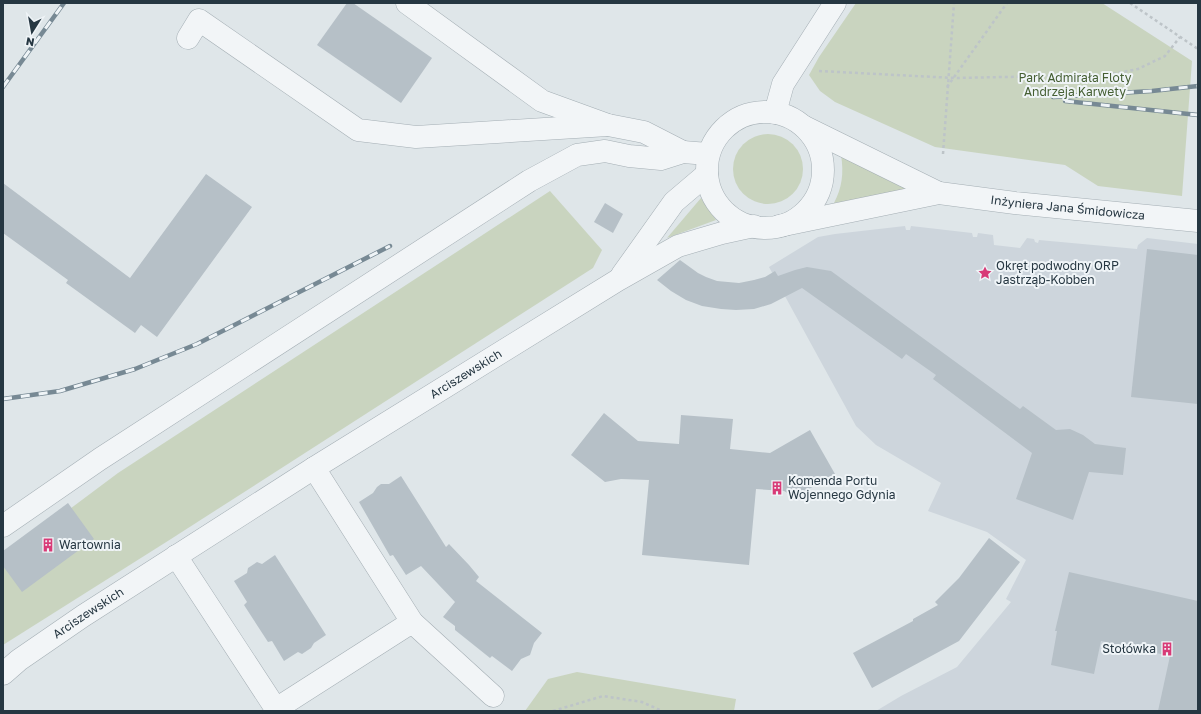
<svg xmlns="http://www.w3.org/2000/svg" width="1201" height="714" font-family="'Golos Text',sans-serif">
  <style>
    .built { fill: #cdd5dc }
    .green { fill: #c9d4bf }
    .building { fill: #b6c0c7 }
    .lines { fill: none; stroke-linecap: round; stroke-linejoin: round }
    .minor-casing { stroke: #a4aeb4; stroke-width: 23 }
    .path { stroke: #bdc4c8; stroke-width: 2.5; stroke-dasharray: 3 3; stroke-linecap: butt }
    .minor { stroke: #f2f5f7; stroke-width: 22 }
    .rail-casing { stroke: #778994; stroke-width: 4.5 }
    .rail { stroke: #eff4f7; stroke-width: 3; stroke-dasharray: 9; stroke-linecap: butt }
    .labels { text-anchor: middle; stroke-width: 4; stroke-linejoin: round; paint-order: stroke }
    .park-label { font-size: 12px; fill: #455f33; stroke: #eff4f7 }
    .street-label { font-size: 12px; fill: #263742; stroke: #eff4f7 }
    .poi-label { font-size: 12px; fill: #263742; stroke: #eff4f7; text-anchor: start }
  </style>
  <rect width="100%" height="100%" fill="#dfe6e9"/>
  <path class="built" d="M905,226L906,230H910L911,226L972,233L973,237H977L978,233L993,235L994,245L1020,248L1027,238L1034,239L1035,242L1038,243L1039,240L1137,249L1138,245L1147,238L1198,244V711H876L901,696L957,667L1011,602L1006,599L1026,560L987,532L928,511L941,483L876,445L856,426L769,267L818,237L835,234Z"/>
  <g class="green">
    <path d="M856,3H1102L1192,61L1182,196L1098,186L1065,165L935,147L835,102L820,91L809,75L819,57Z"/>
    <circle cx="768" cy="169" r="35"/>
    <path d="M841,155L919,191L834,203C842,188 844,173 841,155Z"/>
    <path d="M550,191L602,250L593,268L171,539L3,645V559L118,473Z"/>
    <path d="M701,198L716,220L667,238Z"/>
    <path d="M577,672L736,699L734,711H525L548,679Z"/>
  </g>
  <g class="building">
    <path d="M347,3H353L432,58L401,103L317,45Z"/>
    <path d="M206,174L252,207L157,337L141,325L135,333L66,283L68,280L3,233V183L130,278Z"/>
    <path d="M605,203L623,214L613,233L594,222Z"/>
    <path d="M1147,249L1198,255V404L1131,397Z"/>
    <path d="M680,260L698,273L706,277L717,281L739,283L754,280L765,277L775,271L778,276L795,270L807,267L831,271L1020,409L1023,406L1056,430L1070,429L1083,435L1095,444L1126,448L1123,475L1089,472L1073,520L1016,499L1032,453L933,379L936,375L906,354L902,359L802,288L771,304L754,309L736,310L721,309L702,306L686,300L671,291L657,280Z"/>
    <path d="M604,413L638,441L679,444L681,415L733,419L730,449L770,453L810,430L835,474L795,497L784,491L756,489L749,565L642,555L649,480L621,479L605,482L571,455Z"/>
    <path d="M401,476L446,547L449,544L469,565L479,577L476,581L542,633L534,643L530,655L521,659L512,671L492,656L490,658L455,630V626L443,617L455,602L421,566L406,575L393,555L390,556L359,502L373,493L377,487L381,484H389Z"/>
    <path d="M68,503L94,539L22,592L3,566V551Z"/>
    <path d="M989,538L1020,562L959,641L872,688L853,653L913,621V619L938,605L935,602L959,578Z"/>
    <path d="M275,555L326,635L314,643L311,648L302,654L298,652L284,661L272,641L268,642L244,605L247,602L234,581L247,573L248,568L257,562L262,564Z"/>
    <path d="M1069,572L1198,601V711H1158L1170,656L1101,641L1094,674L1051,665L1057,631H1055Z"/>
  </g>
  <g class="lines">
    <g class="minor-casing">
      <g id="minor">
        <path d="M407,3L542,101L608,125L644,132L683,152"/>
        <path d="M188,38L199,20L358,130L416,137L608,125"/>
        <circle cx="765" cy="170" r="58"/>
        <path d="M775,113L783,84L835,3"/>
        <path d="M805,127L939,193"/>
        <path id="s1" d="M779,226L939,193L1015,203L1198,221"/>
        <path d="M622,275L674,202L707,174"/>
        <path d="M314,468L412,622"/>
        <path d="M3,526L100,459L529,181L577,155L605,151L629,156L661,159L683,152L708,154"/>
        <path d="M176,556L276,709L279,711"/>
        <path id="s2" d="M3,674L19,660L83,616L314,468L618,280L678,246L722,233L754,226"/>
        <path d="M276,709L412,622L493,696"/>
      </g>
    </g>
    <g class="path">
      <path d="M1130,3L1198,49"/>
      <path d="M819,71L954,78L1107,75L1138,69L1165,56L1180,37"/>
      <path d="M947,87L1007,3"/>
      <path d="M943,154L954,3"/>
      <path d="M553,711L603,696L642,702L662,711"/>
    </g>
    <use href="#minor" class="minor"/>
    <g class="rail-casing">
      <g id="rail">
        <path d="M3,87L64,3"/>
        <path d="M1053,97L1152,91L1198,86"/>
        <path d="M1065,101L1198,115"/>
        <path d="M3,399L60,391L135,369L197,344L390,246"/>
      </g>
    </g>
    <use href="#rail" class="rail"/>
  </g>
  <defs>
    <g id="sight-bare" transform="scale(1.08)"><path d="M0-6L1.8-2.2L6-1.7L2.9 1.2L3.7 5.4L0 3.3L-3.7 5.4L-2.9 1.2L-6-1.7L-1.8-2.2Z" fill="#d83a77" stroke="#eff4f7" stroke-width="2.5" paint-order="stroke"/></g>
    <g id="building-bare" transform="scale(1.08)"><path d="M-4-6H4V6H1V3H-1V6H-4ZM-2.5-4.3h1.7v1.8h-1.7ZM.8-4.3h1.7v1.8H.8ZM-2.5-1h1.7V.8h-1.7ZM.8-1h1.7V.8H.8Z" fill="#d83a77" stroke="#eff4f7" stroke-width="2.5" paint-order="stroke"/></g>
  </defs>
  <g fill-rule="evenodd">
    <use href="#sight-bare" x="985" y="273"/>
    <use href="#building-bare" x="777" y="488"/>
    <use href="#building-bare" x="48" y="545"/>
    <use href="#building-bare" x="1167" y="649"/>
  </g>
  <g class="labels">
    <g class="park-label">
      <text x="1075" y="82">Park Admirała Floty<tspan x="1075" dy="14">Andrzeja Karwety</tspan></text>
    </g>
    <g class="street-label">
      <text dy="4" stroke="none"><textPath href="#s1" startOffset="293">Inżyniera Jana Śmidowicza</textPath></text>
      <text dy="4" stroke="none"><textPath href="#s2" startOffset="552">Arciszewskich</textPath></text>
      <text dy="4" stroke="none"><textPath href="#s2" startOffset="105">Arciszewskich</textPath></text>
    </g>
    <g class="poi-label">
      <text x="996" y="270">Okręt podwodny ORP<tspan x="996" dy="14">Jastrząb-Kobben</tspan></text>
      <text x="788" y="485">Komenda Portu<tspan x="788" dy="14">Wojennego Gdynia</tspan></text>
      <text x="59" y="549">Wartownia</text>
      <text x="1156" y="653" text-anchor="end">Stołówka</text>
    </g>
  </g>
  <rect width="1201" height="714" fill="none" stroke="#263742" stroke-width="8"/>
  <g transform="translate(32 32) rotate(191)" stroke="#eff4f7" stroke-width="3" paint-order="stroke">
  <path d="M0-3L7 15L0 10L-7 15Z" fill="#263742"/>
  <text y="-6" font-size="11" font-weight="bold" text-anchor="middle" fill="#263742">N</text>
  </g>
</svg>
